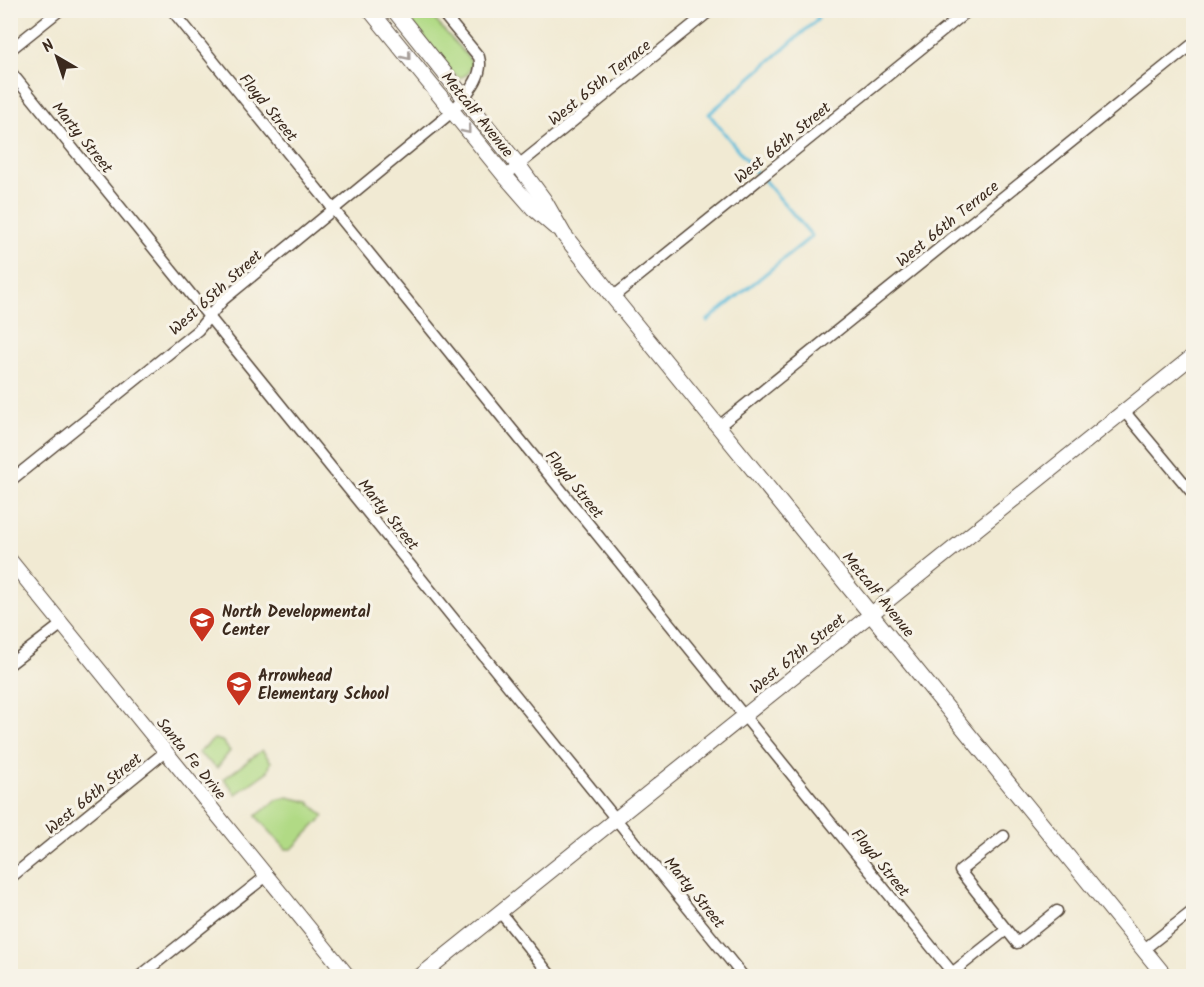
<svg xmlns="http://www.w3.org/2000/svg" width="1204" height="987" font-family="Kalam,sans-serif">
  <style>
    .green { fill: #b1da85; stroke: #768252; stroke-width: 1.5 }
    .lines { fill: none; stroke-linecap: round; stroke-linejoin: round }
    .stream { stroke: #5bbbda; stroke-width: 3 }
    .street-casing { stroke: #564739; stroke-width: 13 }
    .secondary-casing { stroke: #564739; stroke-width: 16 }
    .primary-casing { stroke: #564739; stroke-width: 17 }
    .street { stroke: #fff; stroke-width: 10 }
    .secondary { stroke: #fff; stroke-width: 14 }
    .primary { stroke: #fff; stroke-width: 15 }
    .oneway { stroke: #a79f9a }
    .labels { text-anchor: middle; stroke-width: 6; stroke-linejoin: round; paint-order: stroke }
    .street-label { font-size: 16px; fill: #3b2a1e; stroke: #f7f3e8 }
    .poi-label { font-size: 16px; font-weight: bold; fill: #3b2a1e; stroke: #f7f3e8; text-anchor: start }
  </style>
  <rect width="100%" height="100%" fill="#f7f3e8"/>
  <filter id="ink" filterUnits="userSpaceOnUse"><feTurbulence type="fractalNoise" baseFrequency=".0167" numOctaves="2"/><feDisplacementMap in="SourceGraphic" scale="12" xChannelSelector="R" yChannelSelector="G"/><feConvolveMatrix kernelMatrix="1 2 1 2 8 2 1 2 1" color-interpolation-filters="sRGB"/></filter>
  <filter id="wash" filterUnits="userSpaceOnUse"><feTurbulence type="fractalNoise" baseFrequency=".008" numOctaves="4" result="noise"/><feDisplacementMap in="SourceGraphic" scale="24" xChannelSelector="R" yChannelSelector="G"/><feGaussianBlur stdDeviation="1.35" result="paint"/><feColorMatrix in="noise" values="0 0 0 0 0 0 0 0 0 0 0 0 0 0 0 0 0 1.4 0 .05"/><feComposite in="paint" operator="in"/></filter>
  <g filter="url(#wash)">
    <rect width="100%" height="100%" fill="#f1ead3"/>
    <g class="green">
      <path d="M401,11H427L469,58L472,64L468,74L460,78L454,74Z"/>
      <path d="M214,739L222,741L230,751L217,768L198,753Z"/>
      <path d="M262,750L271,762L268,771L236,794L224,779Z"/>
      <path d="M288,797L309,802L324,816L292,849H286L256,816L277,800Z"/>
    </g>
    <g class="lines">
      <g class="stream">
        <path d="M759,176L709,114L818,19L814,10"/>
        <path d="M707,321L812,236L764,180"/>
      </g>
    </g>
  </g>
  <g filter="url(#ink)">
    <g class="lines">
      <g class="street-casing">
        <g id="street">
          <path d="M172,10L955,976"/>
          <path d="M10,50L60,10"/>
          <path d="M10,71L743,976"/>
          <path d="M505,176L711,10"/>
          <path d="M613,297L969,10"/>
          <path d="M1124,411L1194,495"/>
          <path d="M719,426L1194,43"/>
          <path d="M10,481L198,330L223,300L452,112C464,96 485,78 479,57L440,10"/>
          <path d="M10,664L62,624"/>
          <path d="M1004,836L960,871L1017,943L1057,911"/>
          <path d="M10,878L165,752"/>
          <path d="M500,912L551,976"/>
          <path d="M1143,950L1194,910"/>
          <path d="M952,973L1006,930"/>
          <path d="M140,976L265,877"/>
        </g>
      </g>
      <g class="secondary-casing">
        <g id="secondary">
          <path d="M10,560L348,976"/>
          <path d="M420,976L1194,355"/>
        </g>
      </g>
      <g class="primary-casing">
        <g id="primary">
          <path d="M370,10L505,176L533,208L555,227"/>
          <path d="M394,10L519,166L544,200L564,235L613,297L1165,976"/>
        </g>
      </g>
      <use href="#street" class="street"/>
      <use href="#secondary" class="secondary"/>
      <use href="#primary" class="primary"/>
    </g>
    <defs><path id="oneway-chevron" d="M-2-3.5L2.5 0L-2 3.5" fill="none" stroke-width="1.6" stroke-linecap="round" stroke-linejoin="round" transform="scale(1.5)"/></defs>
    <g class="oneway">
      <use href="#oneway-chevron" transform="translate(407 56) rotate(51)"/>
      <use href="#oneway-chevron" transform="translate(467 130) rotate(51)"/>
    </g>
  </g>
  <defs>
    <g id="school-pin" transform="scale(1.35)"><path d="M0 17L-7.5 6A9.5 9.5 0 1 1 7.5 6Z" fill="#c8321e" stroke="#f7f3e8"/><path d="M0-5L7-2L0 1L-7-2ZM-4 1L0 2.5L4 1V4Q0 6-4 4Z" fill="#fff"/></g>
  </defs>
  <g fill-rule="evenodd">
    <use href="#school-pin" x="202" y="620"/>
    <use href="#school-pin" x="239" y="684"/>
  </g>
  <g class="labels">
    <g class="street-label">
      <text transform="translate(599 82) rotate(-39)" y="6">West 65th Terrace</text>
      <text transform="translate(269 107) rotate(51)" y="6">Floyd Street</text>
      <text transform="translate(478 114) rotate(51)" y="6">Metcalf Avenue</text>
      <text transform="translate(83 137) rotate(51)" y="6">Marty Street</text>
      <text transform="translate(782 142) rotate(-39)" y="6">West 66th Street</text>
      <text transform="translate(947 223) rotate(-39)" y="6">West 66th Terrace</text>
      <text transform="translate(215 292) rotate(-42)" y="6">West 65th Street</text>
      <text transform="translate(575 484) rotate(51)" y="6">Floyd Street</text>
      <text transform="translate(389 514) rotate(51)" y="6">Marty Street</text>
      <text transform="translate(879 594) rotate(51)" y="6">Metcalf Avenue</text>
      <text transform="translate(797 653) rotate(-39)" y="6">West 67th Street</text>
      <text transform="translate(192 758) rotate(51)" y="6">Santa Fe Drive</text>
      <text transform="translate(93 793) rotate(-39)" y="6">West 66th Street</text>
      <text transform="translate(881 862) rotate(51)" y="6">Floyd Street</text>
      <text transform="translate(695 892) rotate(51)" y="6">Marty Street</text>
    </g>
    <g class="poi-label">
      <text x="222" y="617">North Developmental<tspan x="222" dy="18">Center</tspan></text>
      <text x="258" y="681">Arrowhead<tspan x="258" dy="18">Elementary School</tspan></text>
    </g>
  </g>
  <rect width="1204" height="987" fill="none" stroke="#f7f3e8" stroke-width="36"/>
  <g transform="translate(57 57) rotate(321)" stroke="#f7f3e8" stroke-width="4.5" paint-order="stroke">
  <path d="M0-4.5L10 22L0 15L-10 22Z" fill="#3b2a1e"/>
  <text y="-9" font-size="16" font-weight="bold" text-anchor="middle" fill="#3b2a1e">N</text>
  </g>
</svg>
